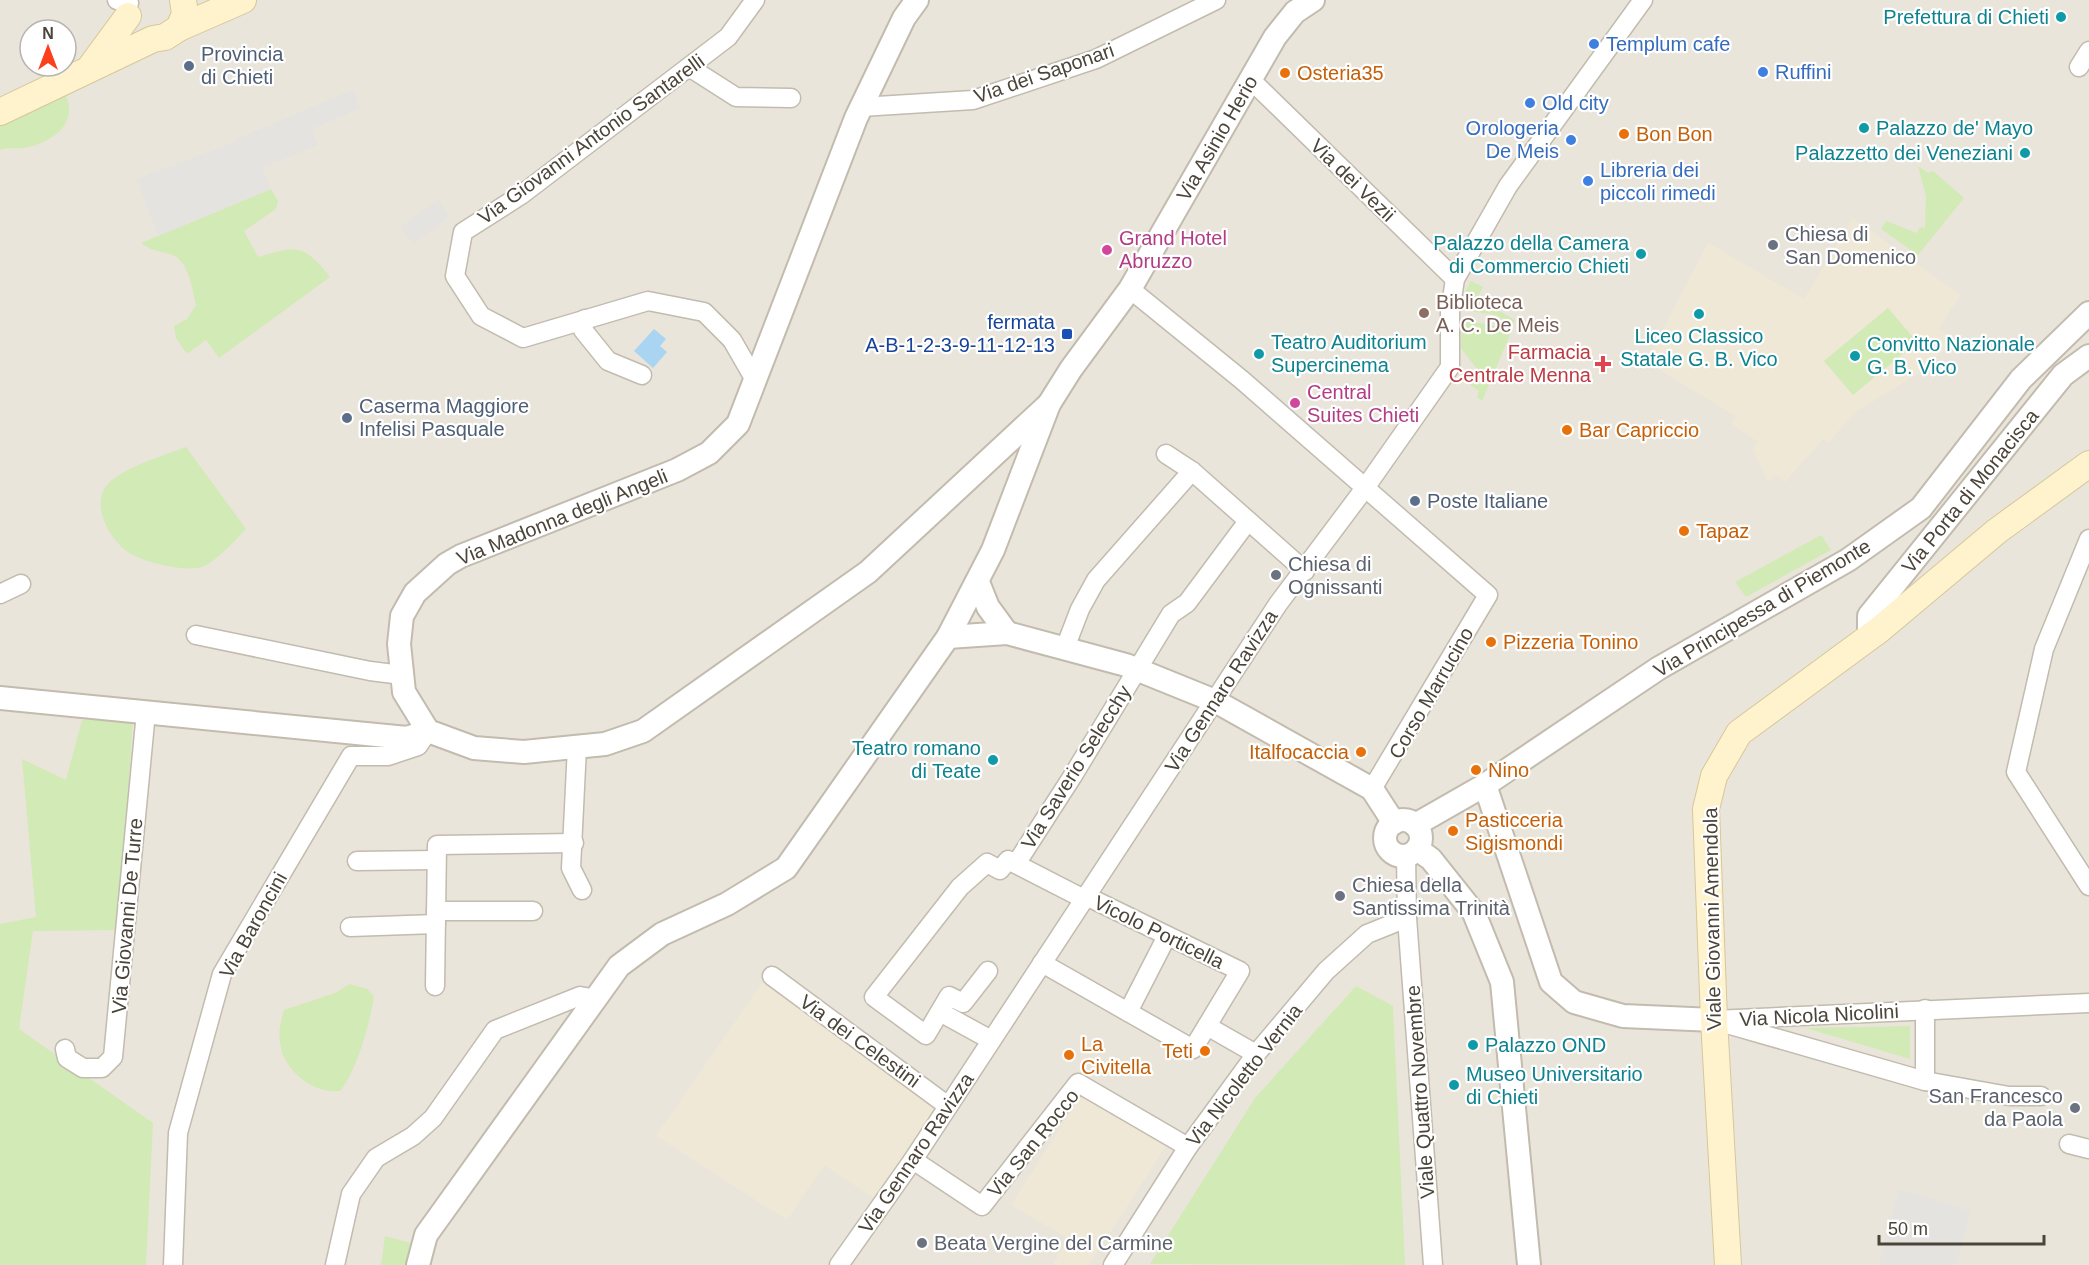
<svg xmlns="http://www.w3.org/2000/svg" width="2089" height="1265" font-family="Arial,sans-serif">
  <style>
    .residential { fill: #eae5da; fill-rule: evenodd }
    .education { fill: #efe8d6 }
    .green { fill: #d2eab5 }
    .parking { fill: #e5e3e0 }
    .water { fill: #a9d4f2 }
    .lines { fill: none; stroke-linecap: round; stroke-linejoin: round }
    .minor-casing { stroke: #c2bbae; stroke-width: 21 }
    .tertiary-casing { stroke: #c2bbae; stroke-width: 26 }
    .secondary-casing { stroke: #d6c79b; stroke-width: 28 }
    .minor { stroke: #fff; stroke-width: 18 }
    .tertiary { stroke: #fff; stroke-width: 22 }
    .secondary { stroke: #fff3cd; stroke-width: 26 }
    .culture-dot { fill: #0f9aa8; stroke: #fff; stroke-width: 2 }
    .shop-dot { fill: #3f7fe0; stroke: #fff; stroke-width: 2 }
    .service-dot { fill: #5c6f8a; stroke: #fff; stroke-width: 2 }
    .food-dot { fill: #e8710a; stroke: #fff; stroke-width: 2 }
    .worship-dot { fill: #6b7280; stroke: #fff; stroke-width: 2 }
    .hotel-dot { fill: #d1479c; stroke: #fff; stroke-width: 2 }
    .education-dot { fill: #8d6e63; stroke: #fff; stroke-width: 2 }
    .transit-dot { fill: #1a4fb4; stroke: #fff; stroke-width: 2 }
    .health-dot { fill: #e0444e; stroke: #fff; stroke-width: 2 }
    .labels { text-anchor: middle; stroke-width: 4.5; stroke-linejoin: round; paint-order: stroke }
    .culture-label { font-size: 20px; fill: #0d838f; stroke: #fff; text-anchor: start }
    .shop-label { font-size: 20px; fill: #366cbe; stroke: #fff; text-anchor: start }
    .service-label { font-size: 20px; fill: #4e5e75; stroke: #fff; text-anchor: start }
    .street-label { font-size: 20px; fill: #4b4439; stroke: #fff }
    .food-label { font-size: 20px; fill: #c56008; stroke: #fff; text-anchor: start }
    .worship-label { font-size: 20px; fill: #5b616d; stroke: #fff; text-anchor: start }
    .hotel-label { font-size: 20px; fill: #b23c85; stroke: #fff; text-anchor: start }
    .education-label { font-size: 20px; fill: #785e54; stroke: #fff; text-anchor: start }
    .transit-label { font-size: 20px; fill: #164399; stroke: #fff; text-anchor: end }
    .health-label { font-size: 20px; fill: #be3a42; stroke: #fff; text-anchor: end }
  </style>
  <rect width="100%" height="100%" fill="#f6f3ec"/>
  <path class="residential" d="M0,0H2089V1265H109L0,1041ZM30,30H66V66H30Z"/>
  <g class="education">
    <path d="M1853,218L1960,295L1939,329L1956,339L1921,372L1854,413L1828,443L1823,439L1785,482L1777,475L1768,482L1753,450L1758,442L1732,424L1736,416L1646,362L1708,243L1804,299Z"/>
    <path d="M762,983L938,1106L874,1198L824,1165L787,1220L656,1136Z"/>
    <path d="M1082,1094L1166,1146L1089,1265H1053L1068,1238L1011,1205Z"/>
  </g>
  <g class="green">
    <path d="M62,89C83,120 54,143 24,148C16,149 8,147 0,150V119Z"/>
    <path d="M1918,166L1928,173L1933,171L1964,198L1918,255L1881,229L1886,221L1917,233L1920,227L1925,228L1926,196Z"/>
    <path d="M271,189L278,201L276,209L244,231L258,257C297,246 303,243 330,277L219,358L206,340L187,354L176,338L174,326L187,319L196,305C192,289 189,261 172,255C159,250 153,252 141,243Z"/>
    <path d="M1471,281L1483,287L1477,298L1515,320L1513,325L1496,315L1463,310L1464,294Z"/>
    <path d="M1888,308L1917,342L1853,395L1824,361Z"/>
    <path d="M1462,319L1512,330L1482,401L1477,397L1479,391L1469,384L1477,369L1461,348Z"/>
    <path d="M186,447L246,529C235,540 213,566 198,568C180,570 151,564 135,556C114,547 91,510 105,488C116,469 166,455 186,447Z"/>
    <path d="M1821,535L1831,550L1746,597L1735,582Z"/>
    <path d="M133,716L120,930L33,931L19,1029L153,1123L146,1265H0V924L36,917L22,759L66,780L82,720Z"/>
    <path d="M350,984L367,989L374,996C371,1020 356,1073 340,1091C313,1094 283,1071 280,1042C278,1031 281,1021 284,1010L335,993Z"/>
    <path d="M1356,986L1393,1006L1405,1265L1150,1264L1255,1098Z"/>
    <path d="M1910,1026V1059L1806,1028Z"/>
    <path d="M385,1236L414,1244L413,1265H381Z"/>
  </g>
  <g class="parking">
    <path d="M354,89L360,109L312,129L318,145L263,168L271,189L158,236L136,179L237,141V139Z"/>
    <path d="M438,199L450,216L413,244L401,227Z"/>
    <path d="M1899,1189L1971,1211L1956,1265H1879Z"/>
  </g>
  <path class="water" d="M654,329L666,339L660,346L667,352L653,368L634,351Z"/>
  <g class="lines">
    <g class="minor-casing">
      <g id="minor">
        <path d="M117,0L129,3"/>
        <path d="M689,67L736,97L791,98"/>
        <path d="M2079,67L2089,51"/>
        <path d="M1251,80L1455,279"/>
        <path d="M861,107L973,100L1096,59L1216,0"/>
        <path d="M1130,289L1242,380L1488,595L1372,789"/>
        <path d="M585,319L583,330L608,361L642,375"/>
        <path d="M755,380L732,340L704,312L648,301L523,338L481,316L455,276L463,232L521,195L728,37L755,0"/>
        <path d="M1192,471L1305,571"/>
        <path d="M2089,539L2044,649L2016,772L2089,886"/>
        <path d="M0,594L21,584"/>
        <path d="M196,635L370,671L402,675"/>
        <path d="M1065,648L1080,609L1096,580L1192,471L1166,454"/>
        <path d="M577,747L571,868L582,890"/>
        <path d="M1406,855L1407,918L1433,1265"/>
        <path d="M357,861L436,860"/>
        <path d="M1016,864L1072,777L1171,614L1187,603L1248,521"/>
        <path d="M436,911H533"/>
        <path d="M350,927L436,924"/>
        <path d="M1042,963L1193,1049L1240,971L1086,896"/>
        <path d="M988,971L963,1003L949,996L926,1035L874,997L960,887L987,863L1000,870L1008,860L1084,899"/>
        <path d="M772,976L948,1106"/>
        <path d="M435,986L437,845L574,843"/>
        <path d="M1925,1009V1081"/>
        <path d="M940,1012L991,1040"/>
        <path d="M1128,1012L1167,936"/>
        <path d="M1714,1020L2089,1003"/>
        <path d="M1727,1024L1925,1081L2009,1096H2041"/>
        <path d="M1207,1026L1256,1054"/>
        <path d="M65,1049L67,1058L83,1068H102L113,1057L146,712"/>
        <path d="M2069,1144L2089,1149"/>
        <path d="M913,1160L982,1206L1078,1083L1188,1147"/>
        <path d="M173,1265L178,1133L222,974L351,756H388L418,746L428,731"/>
        <path d="M335,1265L351,1194L376,1158L413,1136L433,1118L495,1030L580,996L596,999"/>
        <path d="M839,1265L913,1160L1278,604L1365,488L1450,367V312L1455,279L1508,186L1643,0"/>
        <path d="M1113,1265L1188,1147L1256,1054L1326,971L1367,934L1407,918"/>
      </g>
    </g>
    <g class="tertiary-casing">
      <g id="tertiary">
        <path d="M917,0L904,18L856,118L738,424L709,453L677,470L461,556L447,564L415,593L402,616L399,644L404,692L428,731L474,748L524,752L605,744L643,731L868,572L1049,404"/>
        <path d="M978,582L988,607L1007,633"/>
        <path d="M1869,636V616L2063,375L2089,356"/>
        <path d="M948,637L1007,633L1126,665L1215,701L1372,789L1394,823"/>
        <path d="M0,698L407,738L428,731"/>
        <path d="M1485,785L1551,982L1574,1002L1623,1016L1714,1020"/>
        <circle cx="1403" cy="838" r="18"/>
        <path d="M1415,825L1485,785L1659,668L1848,560L1921,508L2021,379L2089,313"/>
        <path d="M1417,849L1431,859L1474,913L1502,982L1529,1265"/>
        <path d="M418,1265L426,1235L619,966L662,934L727,904L786,868L824,814L948,637L993,550L1049,404L1071,369L1130,289L1275,37L1295,12L1313,0"/>
      </g>
    </g>
    <g class="secondary-casing">
      <g id="secondary">
        <path d="M179,28L185,14L183,0"/>
        <path d="M89,69L128,16"/>
        <path d="M0,112L153,39L165,37L179,28L243,0"/>
        <path d="M1728,1265L1714,1020L1706,809L1714,776L1739,733L1879,630L1997,531L2089,464"/>
      </g>
    </g>
    <use href="#minor" class="minor"/>
    <use href="#tertiary" class="tertiary"/>
    <use href="#secondary" class="secondary"/>
  </g>
  <g class="culture-dot">
    <circle cx="2061" cy="17" r="6"/>
    <circle cx="1864" cy="128" r="6"/>
    <circle cx="2025" cy="153" r="6"/>
    <circle cx="1641" cy="254" r="6"/>
    <circle cx="1699" cy="314" r="6"/>
    <circle cx="1259" cy="354" r="6"/>
    <circle cx="1855" cy="356" r="6"/>
    <circle cx="993" cy="760" r="6"/>
    <circle cx="1473" cy="1045" r="6"/>
    <circle cx="1454" cy="1085" r="6"/>
  </g>
  <g class="shop-dot">
    <circle cx="1594" cy="44" r="6"/>
    <circle cx="1763" cy="72" r="6"/>
    <circle cx="1530" cy="103" r="6"/>
    <circle cx="1571" cy="140" r="6"/>
    <circle cx="1588" cy="181" r="6"/>
  </g>
  <g class="service-dot">
    <circle cx="189" cy="66" r="6"/>
    <circle cx="347" cy="418" r="6"/>
    <circle cx="1415" cy="501" r="6"/>
  </g>
  <g class="food-dot">
    <circle cx="1285" cy="73" r="6"/>
    <circle cx="1624" cy="134" r="6"/>
    <circle cx="1567" cy="430" r="6"/>
    <circle cx="1684" cy="531" r="6"/>
    <circle cx="1491" cy="642" r="6"/>
    <circle cx="1361" cy="752" r="6"/>
    <circle cx="1476" cy="770" r="6"/>
    <circle cx="1453" cy="831" r="6"/>
    <circle cx="1205" cy="1051" r="6"/>
    <circle cx="1069" cy="1055" r="6"/>
  </g>
  <g class="worship-dot">
    <circle cx="1773" cy="245" r="6"/>
    <circle cx="1276" cy="575" r="6"/>
    <circle cx="1340" cy="896" r="6"/>
    <circle cx="2075" cy="1108" r="6"/>
    <circle cx="922" cy="1243" r="6"/>
  </g>
  <g class="hotel-dot">
    <circle cx="1107" cy="250" r="6"/>
    <circle cx="1295" cy="403" r="6"/>
  </g>
  <circle class="education-dot" cx="1424" cy="313" r="6"/>
  <rect class="transit-dot" x="1061" y="328" width="12" height="12" rx="3"/>
  <path class="health-dot" d="M1600 355h6v6h6v6h-6v6h-6v-6h-6v-6h6z"/>
  <g class="labels">
    <g class="culture-label">
      <text x="2049" y="24" text-anchor="end">Prefettura di Chieti</text>
      <text x="1876" y="135">Palazzo de' Mayo</text>
      <text x="2013" y="160" text-anchor="end">Palazzetto dei Veneziani</text>
      <text x="1629" y="250" text-anchor="end">Palazzo della Camera<tspan x="1629" dy="23">di Commercio Chieti</tspan></text>
      <text x="1699" y="343" text-anchor="middle">Liceo Classico<tspan x="1699" dy="23">Statale G. B. Vico</tspan></text>
      <text x="1271" y="349">Teatro Auditorium<tspan x="1271" dy="23">Supercinema</tspan></text>
      <text x="1867" y="351">Convitto Nazionale<tspan x="1867" dy="23">G. B. Vico</tspan></text>
      <text x="981" y="755" text-anchor="end">Teatro romano<tspan x="981" dy="23">di Teate</tspan></text>
      <text x="1485" y="1052">Palazzo OND</text>
      <text x="1466" y="1081">Museo Universitario<tspan x="1466" dy="23">di Chieti</tspan></text>
    </g>
    <g class="shop-label">
      <text x="1606" y="51">Templum cafe</text>
      <text x="1775" y="79">Ruffini</text>
      <text x="1542" y="110">Old city</text>
      <text x="1559" y="135" text-anchor="end">Orologeria<tspan x="1559" dy="23">De Meis</tspan></text>
      <text x="1600" y="177">Libreria dei<tspan x="1600" dy="23">piccoli rimedi</tspan></text>
    </g>
    <g class="service-label">
      <text x="201" y="61">Provincia<tspan x="201" dy="23">di Chieti</tspan></text>
      <text x="359" y="413">Caserma Maggiore<tspan x="359" dy="23">Infelisi Pasquale</tspan></text>
      <text x="1427" y="508">Poste Italiane</text>
    </g>
    <g class="street-label">
      <text transform="translate(1044 73) rotate(-19)" y="7">Via dei Saponari</text>
      <text transform="translate(1217 138) rotate(-60)" y="7">Via Asinio Herio</text>
      <text transform="translate(591 139) rotate(-36)" y="7">Via Giovanni Antonio Santarelli</text>
      <text transform="translate(1353 180) rotate(44)" y="7">Via dei Vezii</text>
      <text transform="translate(1970 491) rotate(-51)" y="7">Via Porta di Monacisca</text>
      <text transform="translate(562 517) rotate(-22)" y="7">Via Madonna degli Angeli</text>
      <text transform="translate(1762 608) rotate(-31)" y="7">Via Principessa di Piemonte</text>
      <text transform="translate(1221 691) rotate(-57)" y="7">Via Gennaro Ravizza</text>
      <text transform="translate(1431 693) rotate(-60)" y="7">Corso Marrucino</text>
      <text transform="translate(1076 767) rotate(-58)" y="7">Via Saverio Selecchy</text>
      <text transform="translate(127 916) rotate(-85)" y="7">Via Giovanni De Turre</text>
      <text transform="translate(1712 919) rotate(-91)" y="7">Viale Giovanni Amendola</text>
      <text transform="translate(253 925) rotate(-61)" y="7">Via Baroncini</text>
      <text transform="translate(1159 932) rotate(26)" y="7">Vicolo Porticella</text>
      <text transform="translate(1819 1015) rotate(-3)" y="7">Via Nicola Nicolini</text>
      <text transform="translate(860 1041) rotate(36)" y="7">Via dei Celestini</text>
      <text transform="translate(1244 1075) rotate(-52)" y="7">Via Nicoletto Vernia</text>
      <text transform="translate(1420 1092) rotate(-94)" y="7">Viale Quattro Novembre</text>
      <text transform="translate(1033 1143) rotate(-51)" y="7">Via San Rocco</text>
      <text transform="translate(916 1153) rotate(-56)" y="7">Via Gennaro Ravizza</text>
    </g>
    <g class="food-label">
      <text x="1297" y="80">Osteria35</text>
      <text x="1636" y="141">Bon Bon</text>
      <text x="1579" y="437">Bar Capriccio</text>
      <text x="1696" y="538">Tapaz</text>
      <text x="1503" y="649">Pizzeria Tonino</text>
      <text x="1349" y="759" text-anchor="end">Italfocaccia</text>
      <text x="1488" y="777">Nino</text>
      <text x="1465" y="827">Pasticceria<tspan x="1465" dy="23">Sigismondi</tspan></text>
      <text x="1081" y="1051">La<tspan x="1081" dy="23">Civitella</tspan></text>
      <text x="1193" y="1058" text-anchor="end">Teti</text>
    </g>
    <g class="worship-label">
      <text x="1785" y="241">Chiesa di<tspan x="1785" dy="23">San Domenico</tspan></text>
      <text x="1288" y="571">Chiesa di<tspan x="1288" dy="23">Ognissanti</tspan></text>
      <text x="1352" y="892">Chiesa della<tspan x="1352" dy="23">Santissima Trinità</tspan></text>
      <text x="2063" y="1103" text-anchor="end">San Francesco<tspan x="2063" dy="23">da Paola</tspan></text>
      <text x="934" y="1250">Beata Vergine del Carmine</text>
    </g>
    <g class="hotel-label">
      <text x="1119" y="245">Grand Hotel<tspan x="1119" dy="23">Abruzzo</tspan></text>
      <text x="1307" y="399">Central<tspan x="1307" dy="23">Suites Chieti</tspan></text>
    </g>
    <g class="education-label">
      <text x="1436" y="309">Biblioteca<tspan x="1436" dy="23">A. C. De Meis</tspan></text>
    </g>
    <g class="transit-label">
      <text x="1055" y="329">fermata<tspan x="1055" dy="23">A-B-1-2-3-9-11-12-13</tspan></text>
    </g>
    <g class="health-label">
      <text x="1591" y="359">Farmacia<tspan x="1591" dy="23">Centrale Menna</tspan></text>
    </g>
  </g>
  <g transform="translate(48 48)"><circle r="28" fill="#ffffff" stroke="#b7b4b0" stroke-width="1.5"/>
  <path d="M0-4.5L10 22L0 15L-10 22Z" fill="#fc3f1d"/>
  <text y="-9" font-size="16" font-weight="bold" text-anchor="middle" fill="#4b4439">N</text>
  </g>
  <path d="M1879 1235v9h165v-9" fill="none" stroke="#4b4439" stroke-width="3"/>
  <text x="1888" y="1235" font-size="18" fill="#4b4439" stroke="#ffffff" stroke-width="4.5" paint-order="stroke">50 m</text>
</svg>
